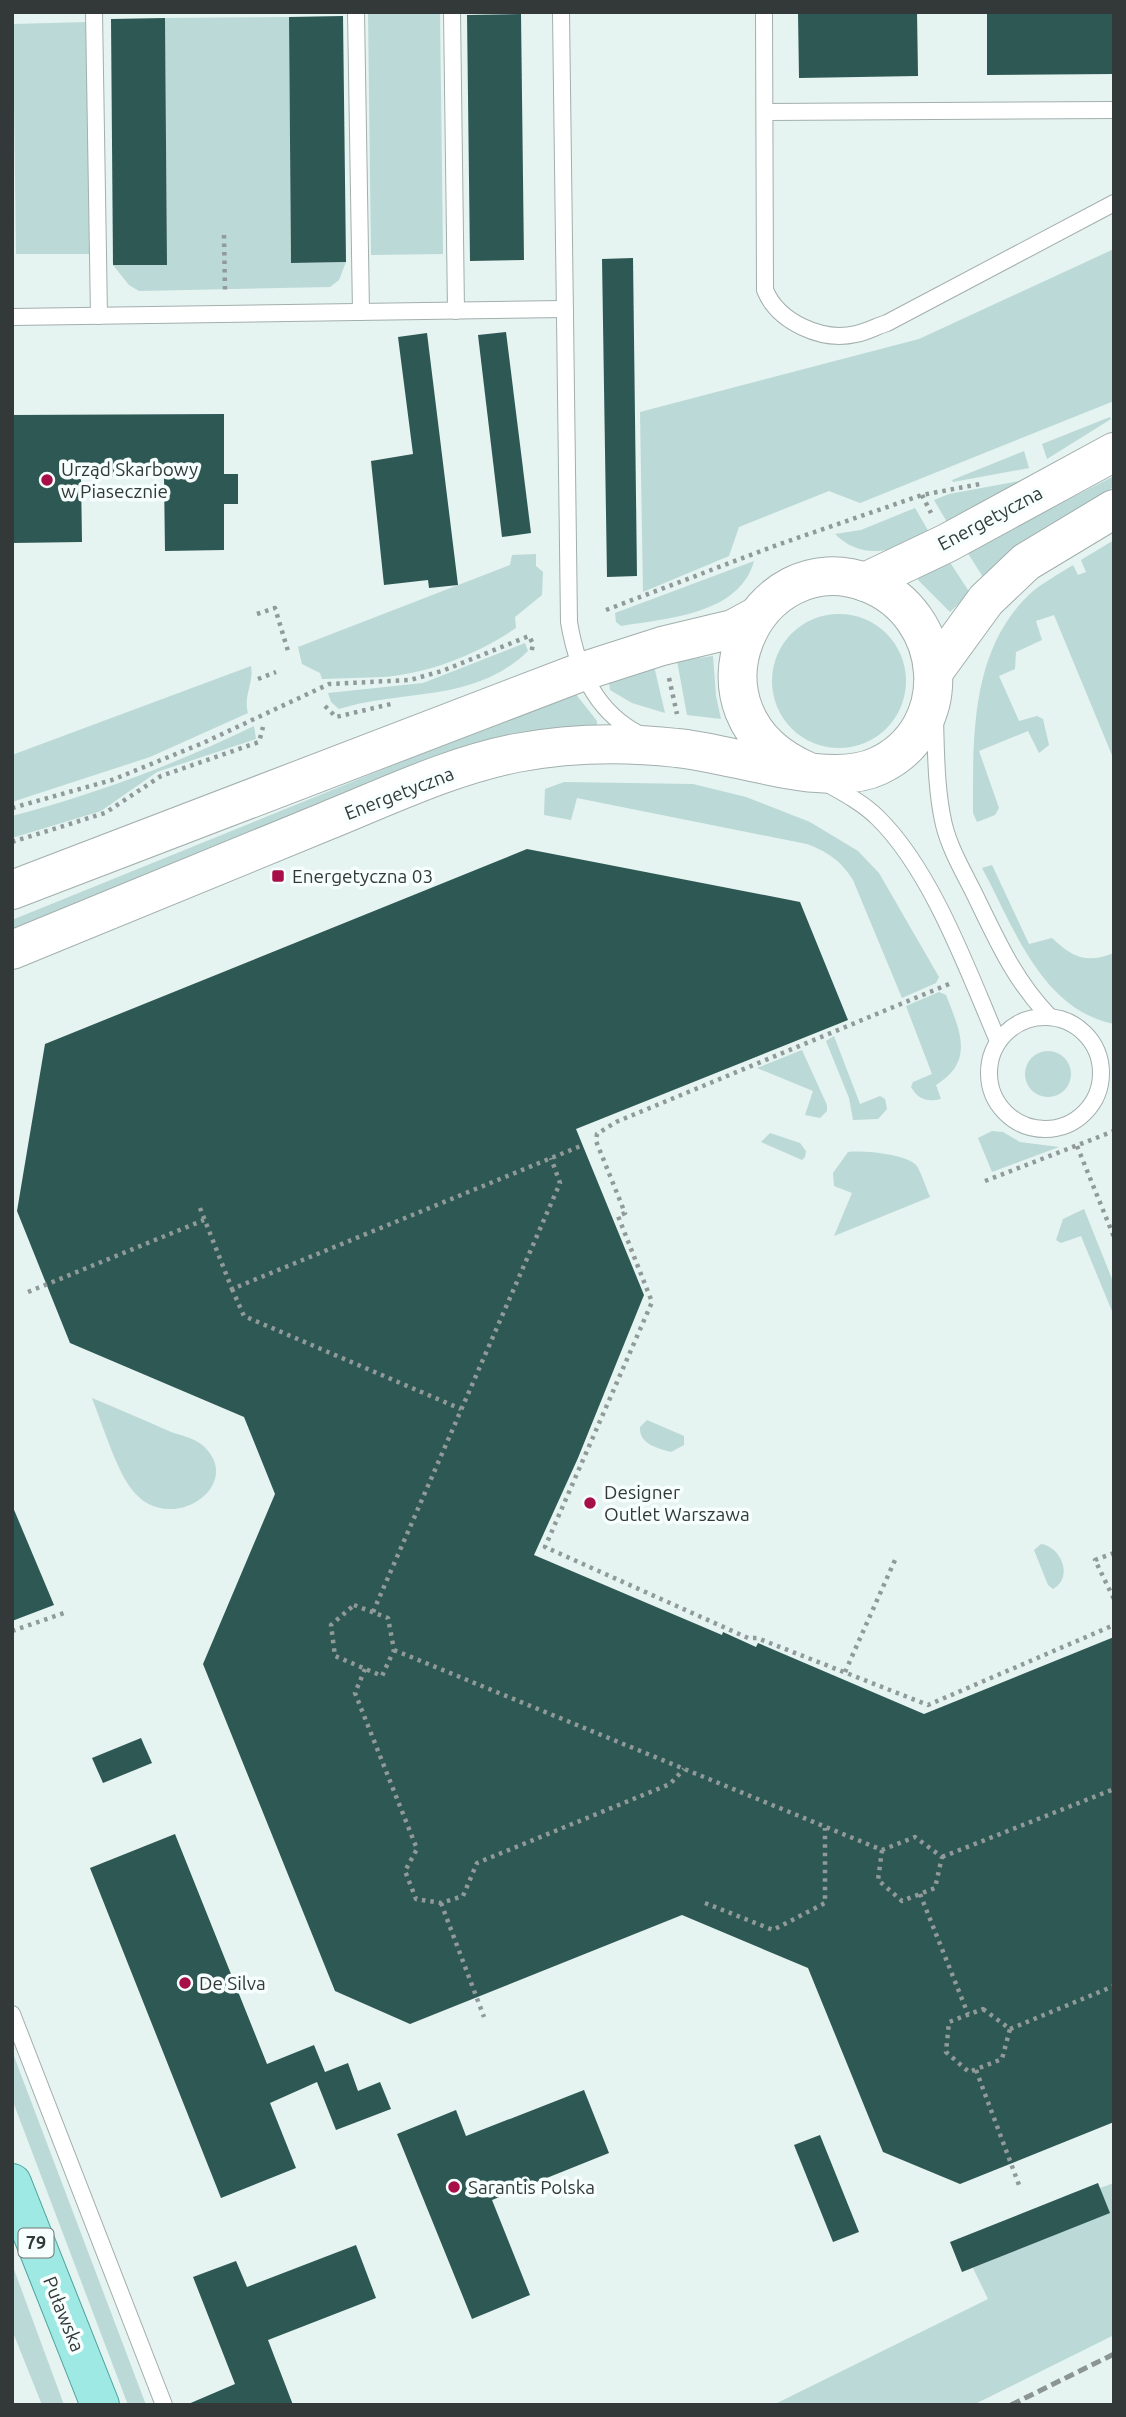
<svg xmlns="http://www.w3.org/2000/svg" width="1126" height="2417" font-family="Ubuntu,sans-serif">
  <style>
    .green { fill: #bbd9d6 }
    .building { fill: #2e5854 }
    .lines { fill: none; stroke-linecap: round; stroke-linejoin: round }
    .service-casing { stroke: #a2afad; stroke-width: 18 }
    .tertiary-casing { stroke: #a2afad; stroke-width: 40 }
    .primary-casing { stroke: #4ea29b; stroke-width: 40 }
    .path { stroke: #909a99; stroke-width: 4.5; stroke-dasharray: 3.5 5; stroke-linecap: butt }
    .service { stroke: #fff; stroke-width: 16 }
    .tertiary { stroke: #fff; stroke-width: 38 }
    .primary { stroke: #9ee9e3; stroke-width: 38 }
    .rail { stroke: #8b9594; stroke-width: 5; stroke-dasharray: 10 5; stroke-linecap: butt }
    .poi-dot { fill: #a60f47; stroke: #f7fffe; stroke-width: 2.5 }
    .labels { text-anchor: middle; stroke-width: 7; stroke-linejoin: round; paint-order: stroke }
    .shield { fill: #f7fffe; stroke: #6e7473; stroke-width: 2 }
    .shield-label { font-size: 18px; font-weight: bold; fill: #333938 }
    .poi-label { font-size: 19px; fill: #333938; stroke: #f7fffe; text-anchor: start }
    .street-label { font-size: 19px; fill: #333938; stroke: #f7fffe }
  </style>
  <rect width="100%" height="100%" fill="#e5f3f1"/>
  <g class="green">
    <path d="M440,12L443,254L371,255L368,13Z"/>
    <path d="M289,17L291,263L346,262L339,280L330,287L139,291L129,285L113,265H167L165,18Z"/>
    <path d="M88,22L89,254H16L13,24Z"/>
    <path d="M1114,249V401L860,503L829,491L739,527L729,556L643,592L640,412L919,339Z"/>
    <path d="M1110,417L1111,419L1047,459L1042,444Z"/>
    <path d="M1024,451L1029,468L953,482L952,480Z"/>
    <path d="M1114,476V487L1042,531L983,577L967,552Z"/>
    <path d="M1025,480L947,522L934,500L949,494Z"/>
    <path d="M915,508L929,532L905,541L903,546C877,554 855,554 835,534L861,530Z"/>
    <path d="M1114,540V760L1054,615L1036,621L1042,640L1016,652L1015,669L999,676L1019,721L1037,716L1043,719L1049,745L1039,753L1028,731L979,751L999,808L995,815L977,822L973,813C973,738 970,648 1032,592C1044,582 1059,574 1073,565L1078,575L1086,572L1081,560Z"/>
    <path d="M536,554V566L543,572L542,595L515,617L516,628C477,654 431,673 383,677C363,678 343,678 322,679L320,673L302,664L298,647L510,565L512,555Z"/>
    <path d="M754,561C739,615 667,618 621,626L616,622L615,613Z"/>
    <path d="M949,561L970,593L950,612L918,580L919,577Z"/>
    <circle cx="839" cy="681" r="67"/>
    <path d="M525,643L528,651C475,703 404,689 339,709L331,702L328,693L423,683Z"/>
    <path d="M713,656L716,696L721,719L687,715L677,661Z"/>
    <path d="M251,666C254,683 243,696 248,713L150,757L12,802V755Z"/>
    <path d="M654,666L665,713L632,703L610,690L609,682Z"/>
    <path d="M571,693H575L597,721V725L12,930V920Z"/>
    <path d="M254,726L256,739L157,772L101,811L12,838V816C96,794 176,764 254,726Z"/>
    <path d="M564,782L693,784L746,797L810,822L858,851L879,873L939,977L936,983L902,998L853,880C841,861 828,852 807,844L577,798L571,820L544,815L545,789Z"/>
    <path d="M992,865L1029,944L1052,938C1072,957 1086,964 1114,953V1024C1041,1009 1014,927 982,868Z"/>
    <path d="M939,992L946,995C960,1031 975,1061 936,1085L941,1099C927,1102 919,1100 911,1087L913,1082L932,1074L906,1006Z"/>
    <path d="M834,1036L860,1104L880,1096L885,1099L887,1109L878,1119L853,1120L849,1098L826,1041Z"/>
    <path d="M802,1050L827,1105V1111L820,1118L805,1115L813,1091L757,1068Z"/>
    <circle cx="1048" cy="1074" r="23"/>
    <path d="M992,1131L1003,1132L1020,1142L1059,1147L992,1172L978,1138Z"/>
    <path d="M770,1133L800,1143L806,1151L805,1157L802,1160L761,1142Z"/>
    <path d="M848,1152C862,1150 908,1154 917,1166C922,1175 926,1187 930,1197L834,1236L852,1193L834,1186L833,1173Z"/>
    <path d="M1084,1209L1114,1284V1316L1081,1236L1061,1243L1056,1240L1063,1219Z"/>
    <path d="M92,1398C118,1409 145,1420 171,1432C180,1435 193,1438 201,1444C250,1484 167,1541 130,1487C115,1466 102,1423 92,1398Z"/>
    <path d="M647,1420L684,1436V1445L671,1452C657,1448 639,1444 640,1427Z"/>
    <path d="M1041,1544C1061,1547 1074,1577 1053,1589L1048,1585L1034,1550Z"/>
    <path d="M12,2051L146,2405H128L12,2099Z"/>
    <path d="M1114,2183V2335L973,2405H773L988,2299L973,2268L1109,2213L1100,2188Z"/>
    <path d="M12,2264L64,2405H42L12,2330Z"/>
  </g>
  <g class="building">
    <path d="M798,12H917L918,76L799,78Z"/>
    <path d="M987,12H1114V74L987,75Z"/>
    <path d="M521,14L524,260L470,261L467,15Z"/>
    <path d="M343,16L346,262L291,263L289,17Z"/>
    <path d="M165,18L167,265H113L111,19Z"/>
    <path d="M633,258L637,576L607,577L602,259Z"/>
    <path d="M506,332L531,533L502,537L478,335Z"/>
    <path d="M427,333L458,585L429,588L428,580L384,585L371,461L413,454L398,337Z"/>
    <path d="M224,414V474H238V504H224V550L165,551L164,477H81L82,542L12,543V415Z"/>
    <path d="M527,849L800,902L848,1020L576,1129L644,1295L578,1458L534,1555L722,1635L723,1632L756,1647L758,1643L924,1714L1114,1637V2122L960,2184L883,2152L808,1968L682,1915L410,2024L335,1991L203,1664L275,1494L244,1417L70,1343L17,1211L45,1044Z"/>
    <path d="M12,1505L54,1605L12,1621Z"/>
    <path d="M141,1738L152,1763L103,1783L92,1758Z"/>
    <path d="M175,1834L267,2064L314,2045L325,2072L348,2063L358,2091L380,2082L391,2109L336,2130L317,2082L270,2103L296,2168L221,2198L90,1868Z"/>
    <path d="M584,2090L609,2153L492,2200L530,2295L472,2319L397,2134L456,2110L466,2136Z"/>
    <path d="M820,2135L859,2232L833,2242L794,2145Z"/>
    <path d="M1098,2183L1110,2213L962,2272L950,2242Z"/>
    <path d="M356,2245L376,2298L268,2340L293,2405H186L235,2384L193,2277L236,2261L247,2287Z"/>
  </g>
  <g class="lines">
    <g class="service-casing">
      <g id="service">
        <path d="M94,12L99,316"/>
        <path d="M356,12L361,312"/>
        <path d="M452,12L456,311"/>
        <path d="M561,12L569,622C577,670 596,713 641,735"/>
        <path d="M764,12L765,290C778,322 822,342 856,334C867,332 877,326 887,323L1114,203"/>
        <path d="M766,112L1114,110"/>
        <path d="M12,317L565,309"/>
        <path d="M935,718C936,753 936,791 944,825C950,849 963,871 974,893C996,938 1014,980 1049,1016"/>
        <path d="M824,782C842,792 863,803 878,818C932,871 968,971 998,1041"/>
        <circle cx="1045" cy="1073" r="56"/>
        <path d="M12,2014L164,2405"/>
      </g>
    </g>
    <g class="tertiary-casing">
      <g id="tertiary">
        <path d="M865,582L947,543L1114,452"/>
        <path d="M935,670L986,600L1026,562L1114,509"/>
        <path d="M12,890L581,672L662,646L733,629L757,616"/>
        <path d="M12,950C116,908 220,865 324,822C386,797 450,766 516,753C569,743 624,742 677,748C733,753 828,790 878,766C958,729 948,614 868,583C755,540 673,713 807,771"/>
      </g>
    </g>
    <g class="primary-casing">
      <path id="primary" d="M12,2183L100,2405"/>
    </g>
    <g class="path">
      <path d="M224,235L225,291"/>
      <path d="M922,495L931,513"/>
      <path d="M606,610L777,545L922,495L980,484"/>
      <path d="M257,614L275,608L288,651"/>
      <path d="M669,678L677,714"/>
      <path d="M258,679L276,672"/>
      <path d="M325,706L336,717L395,703"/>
      <path d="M12,808L112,780L203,743L329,684L410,680L442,671L529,636L533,644L531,654"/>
      <path d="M12,842L105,813L161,776L259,742L263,727"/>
      <path d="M949,984L616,1122L597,1134L596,1141L625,1213L618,1216L652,1302L545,1547L748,1638H757L928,1705L1114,1625"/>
      <path d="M1077,1146L1114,1237"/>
      <path d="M985,1181L1114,1131"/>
      <path d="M200,1208L232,1289L583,1145"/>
      <path d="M232,1289L244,1316L461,1409"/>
      <path d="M28,1292L204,1220"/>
      <path d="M1114,1553L1095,1560L1114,1599"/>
      <path d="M354,1605L388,1618L394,1650L382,1676L335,1656L331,1625Z"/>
      <path d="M373,1612L560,1183L551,1158"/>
      <path d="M12,1631L67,1612"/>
      <path d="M394,1650L882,1850L915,1837L942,1857L935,1888L902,1901L878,1880L882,1850"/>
      <path d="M365,1669L355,1693L417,1849L405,1871L416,1899L441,1903L463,1896L477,1863L670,1784L684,1769"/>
      <path d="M845,1672L895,1560"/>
      <path d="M942,1857L1114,1789"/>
      <path d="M920,1894L968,2014"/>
      <path d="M441,1903L484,2017"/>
      <path d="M705,1903L773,1930L825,1903V1828"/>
      <path d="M983,2009L1010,2029L1002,2059L969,2072L946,2052L949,2022Z"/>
      <path d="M1010,2029L1114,1986"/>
      <path d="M976,2070L1019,2185"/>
    </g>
    <use href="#service" class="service"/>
    <use href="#tertiary" class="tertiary"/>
    <use href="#primary" class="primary"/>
    <path class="rail" d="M1011,2405L1114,2354"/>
  </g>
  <g class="poi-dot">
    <circle cx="47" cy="480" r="7"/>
    <rect x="271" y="869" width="14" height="14" rx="3.5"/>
    <circle cx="590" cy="1503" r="7"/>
    <circle cx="185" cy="1983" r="7"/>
    <circle cx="454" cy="2187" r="7"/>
  </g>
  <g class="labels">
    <rect class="shield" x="18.5" y="2228.5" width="35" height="29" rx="5"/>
    <g class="shield-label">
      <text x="36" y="2249">79</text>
    </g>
    <g class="poi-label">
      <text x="61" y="476">Urząd Skarbowy<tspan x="61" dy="22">w Piasecznie</tspan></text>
      <text x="292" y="883">Energetyczna 03</text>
      <text x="604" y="1499">Designer<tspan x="604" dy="22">Outlet Warszawa</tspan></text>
      <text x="199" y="1990">De Silva</text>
      <text x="468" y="2194">Sarantis Polska</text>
    </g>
    <g class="street-label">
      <text transform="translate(990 518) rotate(-28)" y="7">Energetyczna</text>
      <text transform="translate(399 793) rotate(-21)" y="7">Energetyczna</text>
      <text transform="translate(64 2314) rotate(68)" y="7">Puławska</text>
    </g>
  </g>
  <rect width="1126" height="2417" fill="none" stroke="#333938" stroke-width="28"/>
</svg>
